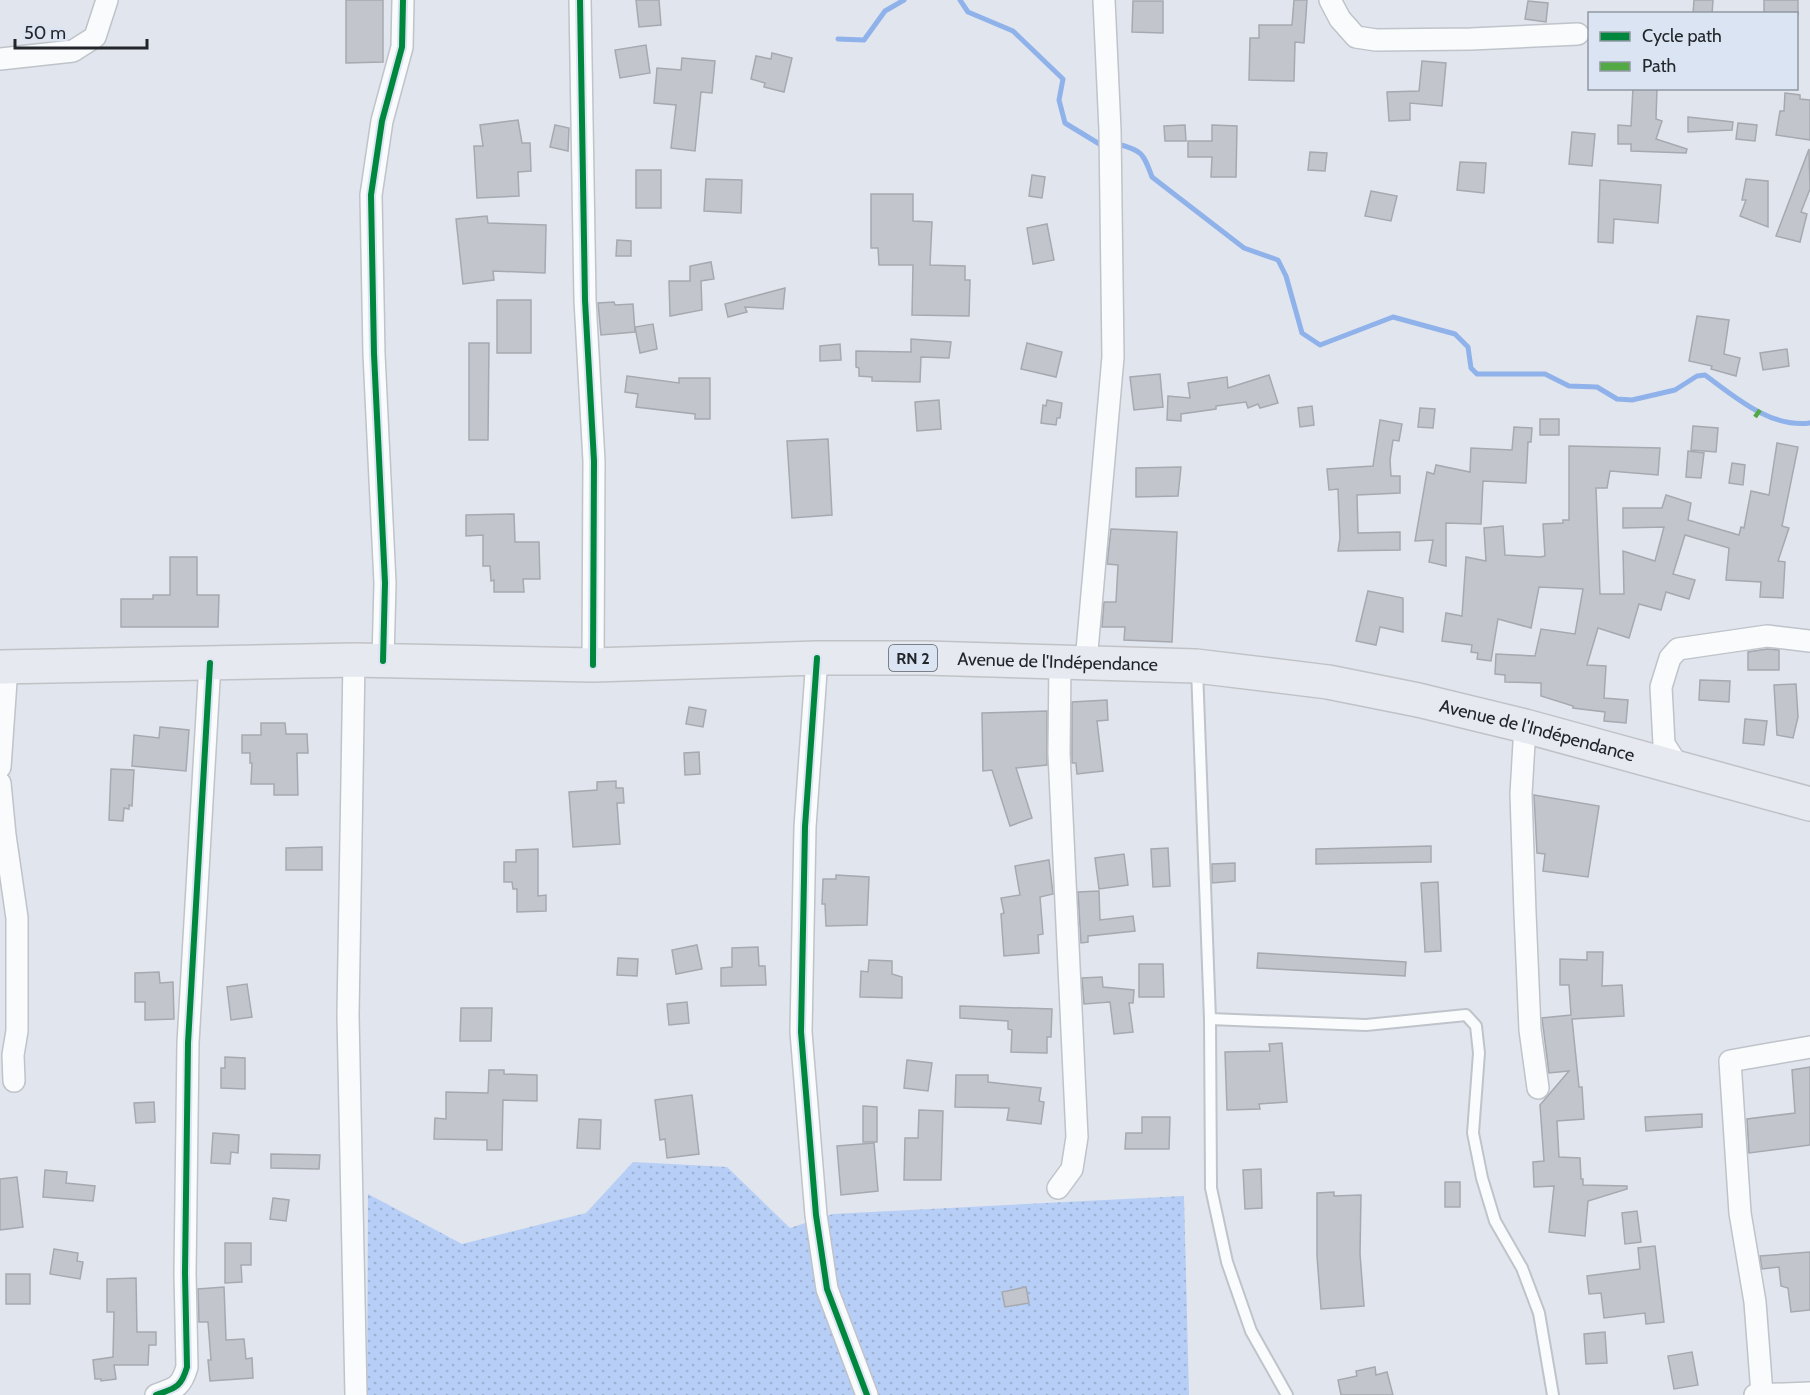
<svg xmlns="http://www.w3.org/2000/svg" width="1810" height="1395" font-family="Cabin,sans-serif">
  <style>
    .grass { fill: url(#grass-dots) }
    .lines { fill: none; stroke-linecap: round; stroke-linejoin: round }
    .stream { stroke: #90b2ea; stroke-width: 5 }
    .building { fill: #c2c6cc; stroke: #a6a9af; stroke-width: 1.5 }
    .lane-casing { stroke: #bfc3ca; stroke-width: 14 }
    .street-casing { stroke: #bfc3ca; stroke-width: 24 }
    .primary-casing { stroke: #c0c2c6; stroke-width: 36 }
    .lane { stroke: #fafbfc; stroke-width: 10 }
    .street { stroke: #fafbfc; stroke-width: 21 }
    .primary { stroke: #e6e9f0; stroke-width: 33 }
    .quiet { stroke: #53aa44; stroke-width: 4.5; stroke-dasharray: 9 4.5; stroke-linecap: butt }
    .cycleway-casing { stroke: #dbe4f3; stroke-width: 10 }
    .cycleway { stroke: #00873e; stroke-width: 6 }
    .labels { text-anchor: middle; stroke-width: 4.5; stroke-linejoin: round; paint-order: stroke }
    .shield { fill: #dbe4f3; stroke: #5a5e66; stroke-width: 1.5 }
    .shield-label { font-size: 16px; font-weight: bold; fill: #22252a }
    .street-label { font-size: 18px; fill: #22252a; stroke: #dbe4f3 }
  </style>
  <defs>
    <pattern id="grass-dots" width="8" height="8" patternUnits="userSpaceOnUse" patternTransform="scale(1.5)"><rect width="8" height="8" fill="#b7cef6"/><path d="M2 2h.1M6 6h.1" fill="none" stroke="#9db1d3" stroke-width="1.8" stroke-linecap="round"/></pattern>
  </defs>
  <rect width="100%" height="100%" fill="#e1e5ed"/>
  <path class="grass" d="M633,1162L727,1167L790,1228L833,1214L1184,1196L1189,1395H367L368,1194L462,1244L586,1213Z"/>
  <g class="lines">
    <g class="stream">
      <path d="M960,0L968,12L1013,31L1063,79L1059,100L1065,123L1101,145"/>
      <path d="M838,39L864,40L885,11L904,0"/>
      <path d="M1118,144C1143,151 1143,153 1152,177L1244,248L1278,260L1286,276L1302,333L1320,345L1393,317L1455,334L1468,347L1471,368L1477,374H1545L1569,386L1597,387L1617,399L1632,400L1675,390L1697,376L1705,375C1735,397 1770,428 1810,423"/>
    </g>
  </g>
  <g class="building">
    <path d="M346,0H383V62L346,63Z"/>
    <path d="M636,0H659L661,25L639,27Z"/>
    <path d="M1294,0H1307L1304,43L1295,42L1294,81L1249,80L1250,38H1259V25H1292Z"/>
    <path d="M1694,0H1713L1712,14H1693Z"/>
    <rect x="1764" y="0" width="34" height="14"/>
    <path d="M1133,1H1163V33L1132,32Z"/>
    <path d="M1528,1L1548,3L1546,22L1525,19Z"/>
    <path d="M646,45L650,73L620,78L615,50Z"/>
    <path d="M772,53L792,58L784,92L764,87L765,83L751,79L756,56L771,59Z"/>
    <path d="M682,58L715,61L712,93L701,92L695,151L671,148L676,105L654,103L657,68L681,70Z"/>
    <path d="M1422,61L1446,63L1442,106L1410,103V120L1389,121L1387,92L1419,91Z"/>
    <path d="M1633,88H1657L1656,119L1662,121L1656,139L1687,149L1686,153L1631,151V144H1618V125L1631,126Z"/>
    <path d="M1785,93L1800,95V99L1810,100V140L1776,135L1780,111H1784Z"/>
    <path d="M1688,117L1733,122L1732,130L1688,132Z"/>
    <path d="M518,120L522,143H530L531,171L518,172L519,196L477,198L474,146H483L480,125Z"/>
    <path d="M1738,123L1757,125L1755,141L1736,139Z"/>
    <path d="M555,125L569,128L568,151L550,147Z"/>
    <path d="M1185,125L1186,141H1165L1164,126Z"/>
    <path d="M1212,125L1237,126L1236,177H1211L1212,157H1188V141H1212Z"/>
    <path d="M1572,132L1595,134L1592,166L1569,164Z"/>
    <path d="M1809,149L1810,189L1801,212L1807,214L1800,242L1776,236Z"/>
    <path d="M1310,152L1327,153L1325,171L1308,170Z"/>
    <path d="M1460,162L1486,163L1484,193L1457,190Z"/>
    <rect x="636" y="170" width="25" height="38"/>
    <path d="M1032,175L1045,177L1042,198L1029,196Z"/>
    <path d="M706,179L742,180L741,213L704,211Z"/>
    <path d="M1746,179L1768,181V227L1740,216L1746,200H1742Z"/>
    <path d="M1600,180L1661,185L1658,223L1614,219L1613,243L1598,242Z"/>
    <path d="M1371,191L1397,196L1391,221L1365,216Z"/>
    <path d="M871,194H913V221L932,222L930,265L965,266V280H970L969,316L912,315L913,265H879L878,248H871Z"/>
    <path d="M487,216L488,223L546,225L545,273L493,271L494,280L463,284L456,219Z"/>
    <path d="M1047,224L1054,260L1033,264L1027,228Z"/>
    <path d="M617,240L631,241V256H616Z"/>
    <path d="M711,262L714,279L701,281L702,310L670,316L669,281H690V266Z"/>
    <path d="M785,288L783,309L745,307L747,312L728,317L725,304Z"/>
    <rect x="497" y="300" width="34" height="53"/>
    <path d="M614,302L615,305L633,304L635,332L601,335L598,303Z"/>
    <path d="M1697,316L1729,320L1724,354L1740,358L1736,376L1711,369L1712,366L1689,361Z"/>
    <path d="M653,324L657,349L640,353L635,327Z"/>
    <path d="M911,339L951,342L949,358L921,357L920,382L872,381V377L859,376V368L856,367V351L911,352Z"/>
    <path d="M469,343H489L488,440H469Z"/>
    <path d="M1027,343L1062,352L1056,377L1021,369Z"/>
    <path d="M840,344L841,360L820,361V346Z"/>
    <path d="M1787,349L1789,366L1763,370L1760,353Z"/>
    <path d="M1160,374L1163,407L1134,410L1130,377Z"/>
    <path d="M1269,375L1278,403L1260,408L1258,404L1248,408L1246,402L1216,406V409L1181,414V421L1167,420L1168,396L1190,398L1188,383L1227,377L1228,388Z"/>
    <path d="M627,376L679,383V378H710V419H695V414L636,407L638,394L625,392Z"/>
    <path d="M939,400L941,429L917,431L915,402Z"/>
    <path d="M1047,400L1062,403L1060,418H1057L1056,425L1041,423L1043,405L1046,406Z"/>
    <path d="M1312,406L1314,425L1300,427L1298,408Z"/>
    <path d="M1420,408L1435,409L1433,428L1418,427Z"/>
    <rect x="1540" y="419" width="19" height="16"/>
    <path d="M1380,420L1402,424L1399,441L1393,440L1390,460L1391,476H1400V493L1357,495L1358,533L1400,532V550L1338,551L1340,538L1338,489L1329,490L1327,469L1373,466Z"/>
    <path d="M1693,426L1718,428L1716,452L1691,450Z"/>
    <path d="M1514,427L1532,428L1531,442H1528L1526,483L1483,481L1481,524L1446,523V566L1429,562L1433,540L1415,541L1427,472L1434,474L1436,465L1470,472L1471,448L1512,450Z"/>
    <path d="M828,439L832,515L792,518L787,441Z"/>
    <path d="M1777,443L1798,447L1782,526L1789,528L1778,561L1785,562L1783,598L1760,597L1761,582L1726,580L1729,548L1685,535L1673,574L1695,580L1689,599L1666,592L1661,610L1639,604L1629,638L1598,628L1587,665L1606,666L1604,698L1628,700L1626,723L1604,721L1605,712L1573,708V706L1541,696V683L1505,682V675L1495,674L1496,654L1535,656L1541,629L1575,634L1583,589L1539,587L1531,628L1498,619L1491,661L1477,659L1478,653L1471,652L1472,645L1442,641L1446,613L1462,616L1466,557L1486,561L1484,528L1503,526L1505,555L1540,557L1545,556L1543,524L1563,523V520H1569V446L1660,448L1658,475L1610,471L1607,488H1596L1600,594H1624L1623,551L1655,561L1664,527L1623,528V508H1662L1666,495L1691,503L1688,520L1739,535L1741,527L1744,528L1751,491L1769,495Z"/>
    <path d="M1688,451L1704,453L1701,478L1686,477Z"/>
    <path d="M1732,463L1745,465L1743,485L1729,483Z"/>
    <path d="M1181,467L1178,496L1136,497V468Z"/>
    <path d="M514,514L515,542H539L540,579H523L524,592H494V580L491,581L490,566H483V535L466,536V515Z"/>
    <path d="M1111,529L1177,532L1172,642L1124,640L1125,627H1102L1104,602H1116L1118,565L1107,564Z"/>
    <path d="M170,557H197V595H219L218,627H121V599H153V595H170Z"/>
    <path d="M1368,591L1403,598V632L1380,627L1376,645L1356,641Z"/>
    <path d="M1767,649L1779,650V670H1748V652Z"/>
    <path d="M1700,680L1730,681L1729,702L1699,700Z"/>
    <path d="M1796,684L1798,717L1793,738L1777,735L1774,685Z"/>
    <path d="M1107,700L1108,720L1097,721L1103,771L1077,774L1076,763H1072V702Z"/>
    <path d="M689,707L706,710L703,727L686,724Z"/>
    <path d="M1047,711V765L1016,768L1032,818L1010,826L992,770L983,771L982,713Z"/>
    <path d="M1745,719L1767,721L1764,745L1743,743Z"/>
    <path d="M261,723H285L286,734H307L308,753H297L298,795H274V784H251L252,763H250V753H242V735H261Z"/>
    <path d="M160,727L189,730L186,771L132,766L134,735L159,738Z"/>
    <path d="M699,752L700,774L685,775L684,753Z"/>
    <path d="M111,769L134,770L132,806L129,805V809L124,808L123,821L109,820Z"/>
    <path d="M616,781V788H623L624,803H617L620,844L573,847L569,792L597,790V782Z"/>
    <path d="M1534,795L1599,806L1588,877L1543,871L1545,854L1537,853Z"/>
    <path d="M1431,846V862L1316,864V849Z"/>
    <path d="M322,847V870H286V848Z"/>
    <path d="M1168,848L1170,886L1153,887L1151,849Z"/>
    <path d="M538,849V896L546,895V911L517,912V889H513L512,882H504V862H516V850Z"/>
    <path d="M1124,854L1128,885L1099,889L1095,858Z"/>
    <path d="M1049,860L1053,894L1040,897L1043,934L1038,935L1039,953L1004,956L1001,914L1004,913L1001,898L1020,895L1015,866Z"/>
    <path d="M1235,863V881L1212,883V864Z"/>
    <path d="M836,875L869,877L867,925L826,926L825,904H822L823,879H836Z"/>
    <path d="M1438,882L1441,951L1425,952L1421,883Z"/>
    <path d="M1099,891L1100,920L1133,916L1135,931L1088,936V942L1081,943L1078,892Z"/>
    <path d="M697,945L702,969L676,974L672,950Z"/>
    <path d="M758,947L759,966H765L766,985L721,986V968L732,967V948Z"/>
    <path d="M1587,952H1603L1602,986L1622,985L1624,1016L1572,1019L1579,1087H1582L1584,1119L1557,1121L1559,1157L1580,1158L1581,1179H1583V1185L1627,1186V1189L1588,1201L1585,1236L1549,1232L1554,1186L1534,1187L1533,1162L1544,1161L1540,1105L1569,1071L1549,1073L1542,1018L1571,1015L1569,985H1560V959L1587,960Z"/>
    <path d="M1258,953L1406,962L1405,976L1257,968Z"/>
    <path d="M618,958L638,959L637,976L617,975Z"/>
    <path d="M869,960L892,961V974L902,977V998L860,997L861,971L868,972Z"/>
    <path d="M1139,964H1163L1164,997H1139Z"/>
    <path d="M159,972L160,983L173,982L174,1019L145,1020V1002H135V973Z"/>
    <path d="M1102,977L1103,987L1134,990L1133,1003H1129L1133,1032L1114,1034L1110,1002L1084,1004L1082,978Z"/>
    <path d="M247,984L252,1017L231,1020L227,987Z"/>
    <path d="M687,1002L689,1023L669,1025L667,1004Z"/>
    <path d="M960,1006L1052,1009L1051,1037H1047V1053L1011,1052L1012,1030L1008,1029V1021L960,1018Z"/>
    <path d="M461,1008H492L491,1041H460Z"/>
    <path d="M1282,1043L1287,1102L1259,1104L1260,1109L1227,1110L1225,1052L1270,1051L1269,1044Z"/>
    <path d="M225,1057L245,1058V1089L221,1088V1068H225Z"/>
    <path d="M907,1060L932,1063L928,1091L904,1088Z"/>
    <path d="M1810,1067V1145L1749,1153L1747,1119L1795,1113L1792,1070Z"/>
    <path d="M489,1070H504V1074L537,1075V1101L503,1100L502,1150H487V1140L434,1139L435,1118L446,1119V1092L488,1093Z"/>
    <path d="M956,1075H988V1082L1041,1088L1039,1101L1044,1102L1041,1124L1007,1120L1009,1108L955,1107Z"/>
    <path d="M692,1095L699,1154L667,1158L665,1139L660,1140L655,1100Z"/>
    <path d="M154,1102L155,1122L136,1123L134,1103Z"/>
    <path d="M863,1106L877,1107V1142H863Z"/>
    <path d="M919,1110L943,1111L941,1180H904L905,1138H918Z"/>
    <path d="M1702,1114V1127L1646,1131L1645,1117Z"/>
    <path d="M1142,1117H1170L1169,1149H1125L1126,1133H1142Z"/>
    <path d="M579,1119L601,1120L600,1149L577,1148Z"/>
    <path d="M213,1133L239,1135L238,1153L231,1152L230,1164L211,1163Z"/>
    <path d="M874,1143L878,1191L841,1195L837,1146Z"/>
    <path d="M271,1154L320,1155L319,1169L271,1168Z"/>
    <path d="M1261,1169L1262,1208L1245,1209L1243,1170Z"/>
    <path d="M45,1170L67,1172L66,1183L95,1186L93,1201L43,1197Z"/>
    <path d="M17,1177L23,1227L0,1230V1179Z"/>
    <rect x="1445" y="1182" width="15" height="25"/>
    <path d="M1334,1192V1196L1361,1195L1360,1254L1364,1306L1321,1309L1317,1256V1193Z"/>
    <path d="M273,1198L289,1200L286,1221L270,1219Z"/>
    <path d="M1637,1211L1641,1242L1625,1244L1622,1213Z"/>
    <path d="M225,1243H251V1265H241L242,1282L225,1283Z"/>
    <path d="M1655,1246L1664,1322L1646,1324L1645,1313L1604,1318L1601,1293L1589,1294L1587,1276L1640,1269L1638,1248Z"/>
    <path d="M54,1249L78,1253L77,1261L83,1262L80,1279L50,1274Z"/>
    <path d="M1810,1252V1310L1791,1312L1788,1288L1781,1286L1779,1267L1762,1269L1760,1256Z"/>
    <rect x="6" y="1274" width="24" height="30"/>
    <path d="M136,1278L137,1332H156V1345H149L148,1365H114L116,1379L101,1381V1379H95L93,1360L113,1357L114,1312H107V1279Z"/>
    <path d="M224,1287L226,1340L244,1339L246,1359L252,1358L253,1378L210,1381L208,1360H211L208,1322H199L198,1289Z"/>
    <path d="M1026,1287L1029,1303L1005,1307L1002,1292Z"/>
    <path d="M1605,1332L1607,1363L1586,1364L1584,1334Z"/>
    <path d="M1692,1352L1698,1385L1674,1389L1668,1356Z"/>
    <path d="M1375,1367L1376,1375L1387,1372L1393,1395H1341L1338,1380L1357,1376L1356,1371Z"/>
  </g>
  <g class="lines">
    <g class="lane-casing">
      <g id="lane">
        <path d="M1197,669L1210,1019L1211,1188L1227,1262L1251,1331L1287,1395"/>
        <path d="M1210,1019L1366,1025L1466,1015L1476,1026L1479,1053L1473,1133L1482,1178L1495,1221L1522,1268L1539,1313L1553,1395"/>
      </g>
    </g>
    <g class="street-casing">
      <g id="street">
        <path d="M580,0L585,300L594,461L593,665"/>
        <path d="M1330,0L1340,19L1356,37L1376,40L1471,39L1578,34"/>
        <path d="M0,59L73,51L95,37L107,0"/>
        <path d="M817,658L805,827L801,1032L816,1215L827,1289L867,1395"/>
        <path d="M354,660L348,1015L356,1395"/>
        <path d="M383,661L385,583L374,354L371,195L382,121L402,47L403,0"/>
        <path d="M1086,662L1113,357L1110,130L1104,0"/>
        <path d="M1525,726L1521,794L1525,913L1530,1030L1538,1088"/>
        <path d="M0,767L7,667"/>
        <path d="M1680,769L1664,744L1661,687L1670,658L1678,649L1767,636L1810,641"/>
        <path d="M0,783L5,835L17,918V1031L13,1055L14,1081"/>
        <path d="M1058,1188L1072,1169L1077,1137L1059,753L1060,663"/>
        <path d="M1762,1394L1755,1302L1740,1213L1730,1061L1810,1047"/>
        <path d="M156,1395C175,1388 181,1388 187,1367L185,1273L188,1043L210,663"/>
        <path d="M1755,1395L1810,1393"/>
      </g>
    </g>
    <g class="primary-casing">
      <g id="primary">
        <path id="s1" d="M0,667L354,660L593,665L817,658H925L1196,666L1328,682L1418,700L1525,726L1810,804"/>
      </g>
    </g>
    <use href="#lane" class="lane"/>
    <use href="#street" class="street"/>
    <use href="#primary" class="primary"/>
    <path class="quiet" d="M1755,417L1760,410"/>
    <g class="cycleway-casing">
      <g id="cycleway">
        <path d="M580,0L585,300L594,461L593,665"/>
        <path d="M817,658L805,827L801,1032L816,1215L827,1289L867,1395"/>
        <path d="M383,661L385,583L374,354L371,195L382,121L402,47L403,0"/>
        <path d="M156,1395C175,1388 181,1388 187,1367L185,1273L188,1043L210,663"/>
      </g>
    </g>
    <use href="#cycleway" class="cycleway"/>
  </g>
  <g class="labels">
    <rect class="shield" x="889" y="645" width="48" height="26" rx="4.5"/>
    <g class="shield-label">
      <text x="913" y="664">RN 2</text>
    </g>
    <g class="street-label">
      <text dy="6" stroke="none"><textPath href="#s1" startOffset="1058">Avenue de l'Indépendance</textPath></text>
      <text dy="6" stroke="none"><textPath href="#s1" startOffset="1544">Avenue de l'Indépendance</textPath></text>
    </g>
  </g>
  <rect x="1588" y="12" width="210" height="78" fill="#dbe4f3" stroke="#9198a3" stroke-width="1.5"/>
  <rect x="1600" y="32" width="30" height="9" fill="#00873e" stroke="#9198a3" stroke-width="1.5"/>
  <text x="1642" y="42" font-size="18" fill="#22252a">Cycle path</text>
  <rect x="1600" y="62" width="30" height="9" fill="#53aa44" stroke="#9198a3" stroke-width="1.5"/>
  <text x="1642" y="72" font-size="18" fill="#22252a">Path</text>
  <path d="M15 39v9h132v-9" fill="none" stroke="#22252a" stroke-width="3"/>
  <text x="24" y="39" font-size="18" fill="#22252a" stroke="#dbe4f3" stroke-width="4.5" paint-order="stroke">50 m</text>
</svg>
